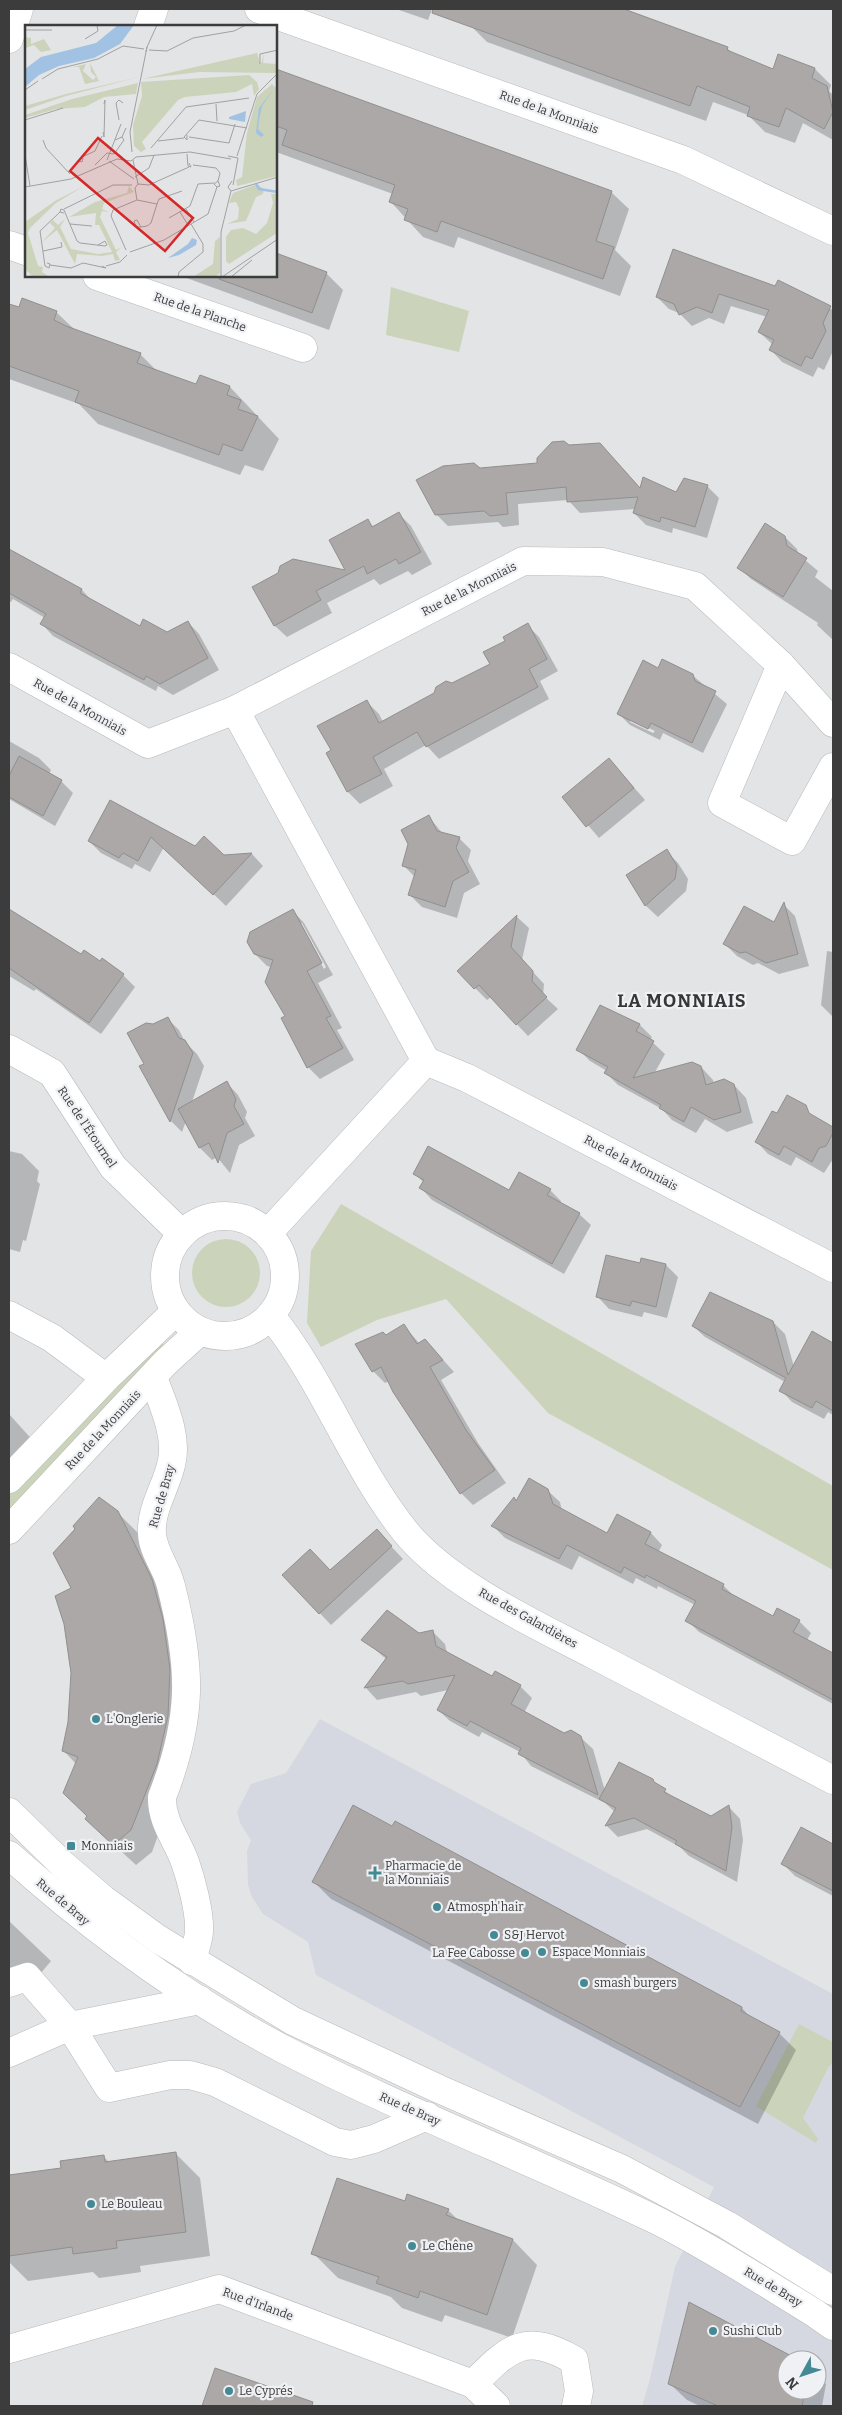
<svg xmlns="http://www.w3.org/2000/svg" width="842" height="2415" font-family="Bitter,serif">
  <style>
    .built { fill: #d5d8e1; fill-rule: evenodd }
    .green { fill: #cbd4ba }
    .shadow { fill: #0003; fill-rule: evenodd }
    .building { fill: #aba8a7; stroke: #928f8e }
    .lines { fill: none; stroke-linecap: round; stroke-linejoin: round }
    .minor-casing { stroke: #b8b9bb; stroke-width: 29 }
    .minor { stroke: #fff; stroke-width: 28 }
    .poi-dot { fill: #448a95; stroke: #f0f1f4; stroke-width: 2 }
    .labels { text-anchor: middle; stroke-width: 4.5; stroke-linejoin: round; paint-order: stroke }
    .street-label { font-size: 12px; fill: #3c3c3d; stroke: #f0f1f4 }
    .poi-label { font-size: 12px; fill: #3c3c3d; stroke: #f0f1f4; text-anchor: start }
    .district-label { font-size: 18px; font-weight: bold; letter-spacing: 1px; fill: #363739; stroke: #f0f1f4 }
    .inset-river { fill: none; stroke: #a2c2e3; stroke-width: 2.5 }
    .inset-road { fill: none; stroke: #a0a1a2; stroke-width: 1 }
    .view { fill: #d62828; fill-opacity: 0.15; stroke: #d62828; stroke-width: 2.5 }
    .inset-edge { fill: none; stroke: #3c3c3d; stroke-width: 2.5 }
  </style>
  <rect width="100%" height="100%" fill="#e3e4e6"/>
  <path class="built" d="M320,1719L833,1994V2406H642L649,2383L675,2267L714,2187L316,1975L308,1942L263,1914L252,1897L248,1885L247,1851L251,1840L240,1823L237,1812L251,1784L286,1773ZM787,2360H817V2390H787Z"/>
  <g class="green">
    <path d="M391,287L469,311L459,352L386,335Z"/>
    <path d="M341,1204L833,1486V1570L548,1413L446,1299L377,1320L321,1347L307,1323L311,1251Z"/>
    <circle cx="226" cy="1273" r="34"/>
    <path d="M156,1338L166,1347L9,1514V1495Z"/>
    <path d="M799,2024L833,2042V2063L829,2066L803,2118L818,2139L816,2143L756,2106Z"/>
  </g>
  <g class="shadow">
    <path d="M396,9H432L428,20Z"/>
    <path d="M459,9H622L727,48L733,54L774,70L815,69L831,85L829,91L833,95V140L803,123L795,143L765,132L748,115L713,102L706,121L487,42L470,25L474,15Z"/>
    <path d="M276,71L611,192L629,209L615,250L631,266L620,296L458,237L454,248L423,237L390,201L393,194L276,152Z"/>
    <path d="M326,273L343,290L329,330L181,276H276Z"/>
    <path d="M779,282L833,310V351L824,370L818,367L813,377L782,362L771,350L773,345L759,332L767,317L731,306L724,324L709,318L692,326L679,313L669,309L657,297L776,287Z"/>
    <path d="M9,305L19,309L56,312L74,329L140,354L157,371L197,386L230,387L279,439L263,471L245,465L240,475L98,424L79,404L9,379Z"/>
    <path d="M569,447L611,456L641,489L677,493L707,486L719,498L707,538L673,528L672,533L646,525L634,513L635,509L580,513L568,500L518,504L519,525L503,527L498,522L448,526L436,514L479,469L539,464Z"/>
    <path d="M399,514L411,526L432,564L412,575L408,571L380,585L374,579L327,603L332,613L287,637L275,626L254,588L347,572L367,521L374,527Z"/>
    <path d="M785,537L797,549L798,554L818,571L815,577L833,591V640L817,625L818,623L751,579L739,568Z"/>
    <path d="M9,550L82,590L92,601L140,627L167,633L188,622L199,634L219,670L173,695L158,686L156,691L53,636L42,624L45,618L13,599L11,602L9,601Z"/>
    <path d="M527,625L539,637L558,671L540,681L549,699L439,759L426,745L384,769L393,786L360,804L348,792L328,754L333,751L367,702L379,714L383,722L491,664L507,641Z"/>
    <path d="M658,670L692,675L727,704L703,753L663,733L660,740L630,725L618,713ZM630,719L655,731L653,733L630,722Z"/>
    <path d="M9,741L39,758L51,770L49,774L61,781L73,793L55,826L9,799Z"/>
    <path d="M609,759L645,800L599,838L564,797Z"/>
    <path d="M111,801L195,848L224,856L252,854L263,866L226,906L164,847L150,872L135,864L132,869L101,853L89,841Z"/>
    <path d="M429,817L443,834L459,838L471,850L468,861L480,884L464,893L457,918L422,907L410,895L415,877L403,865Z"/>
    <path d="M666,851L678,863L688,879L686,891L658,917L646,906L627,876Z"/>
    <path d="M784,905L795,916L809,966L779,974L758,963L753,965L737,956L725,944L775,923Z"/>
    <path d="M9,911L37,926L82,955L123,975L135,987L101,1034L36,989L34,991L9,976Z"/>
    <path d="M293,911L304,923L333,975L318,983L342,1028L337,1030L354,1060L320,1079L308,1067L287,1016L271,967L267,966L255,954ZM299,923H302L326,967L324,969Z"/>
    <path d="M517,917L529,928L522,960L544,984L543,995L558,1009L528,1036L491,997L487,1000L458,971Z"/>
    <path d="M827,951L833,952V1017L821,1005Z"/>
    <path d="M601,1007L640,1025L652,1037L650,1040L665,1054L654,1074L701,1067L713,1080L714,1084L734,1085L746,1098L753,1123L727,1132L705,1119L696,1133L672,1120L662,1109L618,1085L606,1073L607,1071L590,1061L578,1049Z"/>
    <path d="M167,1018L179,1030L185,1042L197,1054L204,1066L192,1102L227,1083L238,1095L247,1112L245,1118L255,1136L239,1145L230,1173L217,1157L212,1160L200,1148L186,1121L182,1132L171,1121L141,1066L145,1064L154,1026Z"/>
    <path d="M783,1104L833,1133V1159L824,1173L796,1157L791,1166L768,1154L757,1142Z"/>
    <path d="M9,1151L22,1154L39,1171L37,1181L40,1184L26,1241L23,1240L20,1252L9,1249Z"/>
    <path d="M415,1174L509,1192L550,1190L561,1201L560,1203L579,1214L591,1225L564,1274L432,1200L421,1188L424,1183Z"/>
    <path d="M640,1264L666,1265L678,1277L667,1318L644,1312L642,1317L609,1309L598,1297Z"/>
    <path d="M773,1322L785,1334L794,1367L812,1333L833,1344V1415L828,1412L824,1419L792,1402L781,1390L785,1382L705,1337L693,1326Z"/>
    <path d="M404,1326L420,1344L437,1353L454,1372L441,1380L478,1443L506,1483L473,1505L461,1493L389,1381L385,1383L373,1371L386,1337Z"/>
    <path d="M9,1414L36,1444L9,1468Z"/>
    <path d="M547,1490L560,1502L562,1511L607,1535L617,1516L651,1533L662,1545L658,1553L723,1585L735,1597L774,1618L799,1621L811,1633L807,1640L833,1654V1704L699,1632L687,1620L695,1605L658,1586L657,1589L636,1578L633,1584L579,1556L572,1570L505,1538L493,1526L517,1502Z"/>
    <path d="M117,1512L139,1534L173,1602L185,1761L152,1852L136,1865L86,1819L88,1816L76,1764L63,1750L69,1722L72,1673V1589Z"/>
    <path d="M388,1543L403,1559L331,1625L284,1575L331,1572Z"/>
    <path d="M433,1632L445,1644L447,1653L493,1678L520,1686L532,1698L524,1713L564,1734L580,1737L593,1749L605,1791L652,1780L671,1796L711,1817L729,1807L740,1819L743,1840L737,1882L689,1856L680,1847L647,1829L618,1837L607,1826L615,1812L605,1803L531,1766L520,1752L482,1732L479,1737L450,1721L438,1710L448,1690L421,1696L416,1692L377,1700L366,1688L386,1659L363,1639Z"/>
    <path d="M802,1829L833,1846V1896L795,1876L783,1864Z"/>
    <path d="M314,1882L742,2008L752,2019L779,2033L796,2050L758,2124L331,1899Z"/>
    <path d="M9,1921L51,1961L35,1980L9,1993Z"/>
    <path d="M175,2153L200,2178L210,2256L140,2266L141,2272L121,2275L99,2278L93,2272L28,2281L9,2262V2176L63,2169L103,2156L109,2162Z"/>
    <path d="M405,2203L448,2210L459,2221L513,2240L537,2265L512,2338L445,2315L442,2322L402,2308L391,2297L338,2278L313,2253Z"/>
    <path d="M690,2304L797,2360H787V2390H817V2375L826,2384L822,2406H700L687,2400L669,2383Z"/>
    <path d="M216,2370L290,2395L301,2406H203Z"/>
  </g>
  <g class="building">
    <path d="M433,9H624L728,47L727,50L773,69L778,54L815,68L812,78L827,86L833,112L824,129L786,108L779,127L747,116L750,107L697,86L690,106L432,13Z"/>
    <path d="M276,69L612,191L596,241L614,247L603,279L441,221L437,232L404,220L408,209L389,202L395,185L282,145L287,130L276,126Z"/>
    <path d="M673,249L775,286L778,280L831,306L823,323L826,331L812,359L806,356L801,366L769,350L774,340L758,332L769,310L719,294L712,313L697,307L679,315L674,304L656,297Z"/>
    <path d="M276,253L327,272L312,313L219,279V276H276Z"/>
    <path d="M22,298L57,311L54,320L66,326L141,353L137,363L196,384L200,375L230,386L227,395L241,400L238,409L258,416L242,451L223,444L219,455L75,402L79,391L9,366V304L19,307Z"/>
    <path d="M564,441L569,445L600,443L640,488L643,477L676,492L684,478L708,485L695,527L661,517L660,522L633,513L638,497L567,502L566,487L506,493L508,514L490,516L484,511L435,515L416,480L443,466L474,463L480,468L537,463V458L552,442Z"/>
    <path d="M399,512L421,552L399,564L396,559L367,574L364,566L316,591L321,600L274,626L252,587L278,573L280,566L293,559L345,570L329,540L368,519L372,527Z"/>
    <path d="M765,523L785,536L787,546L807,558L783,597L737,568Z"/>
    <path d="M9,549L82,589L80,593L140,626L143,619L167,632L188,621L208,658L160,684L146,676L144,680L40,624L46,614L9,593Z"/>
    <path d="M528,623L547,659L529,669L538,687L426,747L417,732L373,757L382,774L347,792L326,753L331,750L317,726L367,700L379,723L434,693L436,687L446,681L452,683L490,664L483,652L505,641L503,637Z"/>
    <path d="M662,659L693,674L695,681L716,691L692,743L651,723L648,729L617,714L643,660L658,668Z"/>
    <path d="M19,756L62,780L43,816L9,797V776Z"/>
    <path d="M609,758L634,788L586,827L562,797Z"/>
    <path d="M110,800L195,846L204,836L224,855L252,853L213,895L151,837L138,861L123,853L119,858L88,841Z"/>
    <path d="M429,815L437,831L460,837L456,848L469,872L453,881L445,907L408,895L416,870L402,866L408,844L401,830Z"/>
    <path d="M667,849L677,866L675,879L645,906L626,875Z"/>
    <path d="M784,902L798,954L766,963L746,952L740,953L723,944L744,906L774,922Z"/>
    <path d="M9,909L81,954L84,950L100,961L102,958L124,974L89,1023L9,968Z"/>
    <path d="M293,909L322,963L307,971L331,1016L326,1018L343,1048L307,1068L281,1018L285,1016L265,982L273,960L254,954L247,942L250,932Z"/>
    <path d="M517,915L511,947L533,971L532,981L547,997L516,1025L479,985L474,989L457,971Z"/>
    <path d="M600,1005L640,1024L636,1031L654,1041L633,1078L692,1062L701,1066L706,1085L724,1079L734,1084L741,1112L714,1120L691,1107L684,1122L659,1108L661,1105L604,1073L608,1067L576,1050Z"/>
    <path d="M168,1017L179,1038L185,1040L193,1053L170,1122L139,1066L144,1064L127,1033L146,1023L153,1024Z"/>
    <path d="M227,1081L236,1099L234,1106L244,1124L227,1133L218,1163L209,1143L199,1148L178,1109Z"/>
    <path d="M787,1095L806,1105L809,1113L833,1127V1133L826,1146L819,1148L812,1162L784,1146L779,1155L755,1142L772,1111L777,1113Z"/>
    <path d="M428,1146L509,1190L519,1172L551,1189L547,1195L580,1213L552,1264L419,1188L424,1180L413,1174Z"/>
    <path d="M606,1255L640,1263L641,1258L666,1264L656,1307L632,1301L630,1306L596,1297Z"/>
    <path d="M710,1292L773,1321L788,1375L812,1331L833,1343V1411L816,1401L812,1408L779,1391L786,1378L692,1326Z"/>
    <path d="M404,1324L417,1344L425,1339L443,1360L430,1367L466,1430L495,1470L460,1494L393,1392L381,1367L372,1372L355,1344L383,1332L386,1335Z"/>
    <path d="M529,1478L548,1489L553,1504L607,1533L617,1514L651,1532L645,1544L724,1584L722,1589L773,1616L777,1608L800,1620L793,1632L833,1653V1700L685,1621L696,1601L646,1575L645,1578L624,1567L621,1573L567,1545L559,1559L491,1526L514,1497L516,1501Z"/>
    <path d="M99,1497L118,1511L152,1579L163,1619L170,1669L168,1716L157,1764L131,1830L113,1845L85,1819L87,1816L63,1793L78,1757L62,1751L68,1722L71,1673L64,1624L55,1596L71,1588L53,1553L75,1529L73,1526Z"/>
    <path d="M377,1529L392,1546L319,1614L282,1575L310,1549L330,1570Z"/>
    <path d="M387,1610L419,1633L433,1630L436,1646L492,1676L495,1671L521,1685L511,1704L564,1733L571,1730L581,1736L598,1795L518,1754L521,1748L470,1721L467,1726L437,1710L455,1675L408,1684L403,1681L364,1688L387,1657L361,1640Z"/>
    <path d="M619,1762L653,1779L654,1782L666,1789L664,1792L711,1816L729,1805L732,1827L726,1871L675,1844L677,1841L634,1818L605,1826L616,1808L599,1799Z"/>
    <path d="M353,1805L392,1826L395,1821L742,2007L741,2011L780,2032L740,2107L312,1882Z"/>
    <path d="M801,1827L833,1844V1891L781,1864Z"/>
    <path d="M176,2152L186,2232L116,2241L117,2248L96,2251L73,2254L72,2247L9,2256V2175L61,2168L60,2161L104,2155L105,2162Z"/>
    <path d="M337,2178L405,2201L407,2194L449,2209L446,2215L513,2239L487,2315L420,2291L418,2298L376,2283L379,2277L311,2254Z"/>
    <path d="M689,2302L799,2360H787V2390H805L802,2406H718L668,2384Z"/>
    <path d="M215,2368L313,2402L312,2406H202Z"/>
  </g>
  <g class="lines">
    <g class="minor-casing">
      <g id="minor">
        <path d="M259,9L683,160L833,231"/>
        <path d="M148,26L154,9"/>
        <path d="M9,39L19,9"/>
        <path d="M9,245L26,251"/>
        <path d="M97,276L303,348"/>
        <path d="M781,665L722,803L792,841L833,767"/>
        <path d="M9,667L148,744L235,710L426,1061L467,1078L833,1268"/>
        <path d="M235,710L523,561L603,562L695,586L781,665L833,723"/>
        <path d="M9,1049L52,1073L113,1167L182,1234"/>
        <circle cx="225" cy="1276" r="60"/>
        <path d="M268,1233L426,1061"/>
        <path d="M9,1315L52,1338L106,1378"/>
        <path d="M271,1316C324,1382 352,1464 404,1530C447,1584 535,1624 596,1656C675,1697 754,1739 833,1780"/>
        <path d="M153,1377C162,1403 179,1436 171,1465C166,1487 150,1510 152,1534C153,1552 167,1568 171,1586C192,1668 193,1718 162,1797C161,1821 177,1840 185,1862C191,1879 200,1912 199,1931C199,1940 194,1951 192,1961"/>
        <path d="M9,1479L106,1378L176,1311"/>
        <path d="M9,1530L165,1363L200,1331"/>
        <path d="M9,1812L62,1864L103,1899L158,1939L293,2021L439,2089L622,2169L727,2225L833,2291"/>
        <path d="M9,1855C94,1931 185,1998 287,2051C407,2113 534,2161 656,2220C710,2247 762,2281 813,2312L833,2326"/>
        <path d="M9,1983L27,1977L70,2026L109,2088L170,2075H190L215,2082L335,2142L351,2145L374,2139L427,2116"/>
        <path d="M9,2053L70,2026L200,2000"/>
        <path d="M9,2349L219,2289L473,2384L496,2406"/>
        <path d="M473,2384C510,2347 525,2332 574,2360L579,2391L576,2406"/>
      </g>
    </g>
    <use href="#minor" class="minor"/>
  </g>
  <g class="poi-dot">
    <circle cx="96" cy="1719" r="5"/>
    <rect x="66" y="1841" width="10" height="10" rx="2.5"/>
    <path d="M372.5 1865.5h5v5h5v5h-5v5h-5v-5h-5v-5h5z"/>
    <circle cx="437" cy="1907" r="5"/>
    <circle cx="494" cy="1935" r="5"/>
    <circle cx="542" cy="1952" r="5"/>
    <circle cx="525" cy="1953" r="5"/>
    <circle cx="584" cy="1983" r="5"/>
    <circle cx="91" cy="2204" r="5"/>
    <circle cx="412" cy="2246" r="5"/>
    <circle cx="713" cy="2331" r="5"/>
    <circle cx="229" cy="2391" r="5"/>
  </g>
  <g class="labels">
    <g class="street-label">
      <text transform="translate(549 112) rotate(20)" y="4">Rue de la Monniais</text>
      <text transform="translate(200 312) rotate(19)" y="4">Rue de la Planche</text>
      <text transform="translate(469 589) rotate(-27)" y="4">Rue de la Monniais</text>
      <text transform="translate(80 707) rotate(29)" y="4">Rue de la Monniais</text>
      <text transform="translate(87 1127) rotate(56)" y="4">Rue de l'Étournel</text>
      <text transform="translate(631 1163) rotate(28)" y="4">Rue de la Monniais</text>
      <text transform="translate(103 1430) rotate(-47)" y="4">Rue de la Monniais</text>
      <text transform="translate(162 1496) rotate(-74)" y="4">Rue de Bray</text>
      <text transform="translate(528 1618) rotate(29)" y="4">Rue des Galardières</text>
      <text transform="translate(63 1902) rotate(40)" y="4">Rue de Bray</text>
      <text transform="translate(410 2109) rotate(24)" y="4">Rue de Bray</text>
      <text transform="translate(773 2287) rotate(31)" y="4">Rue de Bray</text>
      <text transform="translate(258 2304) rotate(20)" y="4">Rue d'Irlande</text>
    </g>
    <g class="poi-label">
      <text x="106" y="1723">L'Onglerie</text>
      <text x="81" y="1850">Monniais</text>
      <text x="385" y="1870">Pharmacie de<tspan x="385" dy="14">la Monniais</tspan></text>
      <text x="447" y="1911">Atmosph'hair</text>
      <text x="504" y="1939">S&amp;J Hervot</text>
      <text x="552" y="1956">Espace Monniais</text>
      <text x="515" y="1957" text-anchor="end">La Fee Cabosse</text>
      <text x="594" y="1987">smash burgers</text>
      <text x="101" y="2208">Le Bouleau</text>
      <text x="422" y="2250">Le Chêne</text>
      <text x="723" y="2335">Sushi Club</text>
      <text x="239" y="2395">Le Cyprés</text>
    </g>
    <g class="district-label">
      <text x="682" y="1007">LA MONNIAIS</text>
    </g>
  </g>
  <g transform="translate(25 25)">
    <rect width="252" height="252" fill="#e3e4e6"/>
    <path d="M0,12L6,13V19L19,14L26,25L16,27L9,20L1,23ZM232,28L236,40L239,28L238,38L252,39V48L174,47L117,54ZM65,38L74,56L60,59L54,42H48L61,39L58,46L68,55L71,52L66,47ZM224,50L232,57L234,64L229,71L227,59L211,67L160,72L153,75L117,117L121,124L116,127L109,121L108,100L117,71L116,57ZM114,52L41,71L0,85V81L41,69ZM113,58L111,69L79,72L60,82L31,84L0,93V90L47,74ZM247,59L252,64V151L212,161L211,155L217,152L222,108L232,72ZM232,159L239,164L238,169L231,172L221,196L202,199L213,194L214,183L211,177L204,178L208,168ZM59,161L31,178L5,203L3,208L13,241L18,242L17,247L25,252H8L0,244V197L30,176ZM104,161L109,167L79,178L77,184L84,187L77,186L75,192L91,225L97,222L91,227L95,235L90,236L88,229L77,231L52,229L50,239L32,205L17,217L30,203L25,198L28,195L33,200L40,194L35,202L46,224L73,229L87,227L74,200H70L71,188L44,192L70,177L102,168ZM246,169H252V208L204,239L201,236V212L206,205L218,203L231,209L242,198L248,178ZM195,212V248L190,252H168L188,239L190,216Z" fill="#cbd4ba"/>
    <path d="M93,0H109L95,19L69,33L34,41L14,50L0,62V44L16,32L71,18ZM250,62L237,81L234,95L233,104L239,110L236,112L231,108L234,83ZM221,86L220,97L204,94V92ZM167,213L172,215L171,220L154,230L143,233L163,219Z" fill="#a2c2e3"/>
    <path class="inset-river" d="M231,159L234,164L253,167"/>
    <path class="inset-road" d="M0,5H27M60,14L73,6L72,0M122,22L132,0M124,25L142,26L168,13L209,6L221,0M235,39V29L253,25M17,54L33,44L73,34L98,21L119,24M0,65L13,56M191,79L192,96M0,95L38,83M94,95L91,78L94,75L98,78M78,107L79,112L80,75L79,79M162,110V115L159,112L174,95L222,103M164,112L204,118L210,99M18,115L21,123L45,149M90,115L97,112L101,103M133,116L159,113M126,123L161,82L224,73M107,127L105,107L122,22L121,27M162,129L163,141L166,142L164,138M0,130L5,161M203,131L213,133L208,160M212,131L232,69L253,48M58,133L57,137L54,136L55,133L70,126L77,111M82,135L96,99M108,135L113,159L110,163L112,175M84,136L109,154M70,140L82,128L89,129L99,115L97,112M168,140L191,143L195,148L193,156M110,152L124,143L129,130M113,159L124,160L164,142M0,162L46,154L92,134L106,136L111,132L165,127L206,134M206,166L253,152M39,184L88,160H107M161,184L169,197M155,187L163,200M39,188L35,187L36,184L39,185L52,216L55,218L80,221L82,220L80,216L73,220M144,193L165,181L173,159L189,158M45,199L67,201M116,202L112,195L109,196L111,202H116L122,201L126,198L132,179M101,225L86,191L88,185L112,175L132,179L134,174L157,166M18,226L37,222L36,217M105,227L139,215L183,189L192,162L195,161L193,156L189,159L192,162M22,238L25,239L24,243L20,241L15,206L35,187M25,240L46,243L58,238L81,243L77,241M81,241L95,237L102,230M153,252L154,247L178,227V219L166,199M196,252V207L206,166L203,162L207,156M197,252L253,214M206,252L227,235"/>
    <path class="view" d="M73,113L168,193L140,226L45,146Z"/>
    <rect width="252" height="252" class="inset-edge"/>
  </g>
  <rect width="842" height="2415" fill="none" stroke="#3c3c3d" stroke-width="20"/>
  <g transform="translate(802 2375) rotate(230)"><circle r="24" fill="#f0f1f4" stroke="#a8a9ab"/>
  <path d="M0-4L9 19L0 12L-9 19Z" fill="#448a95"/>
  <text y="-8" font-size="14" font-weight="bold" text-anchor="middle" fill="#3c3c3d">N</text>
  </g>
</svg>
